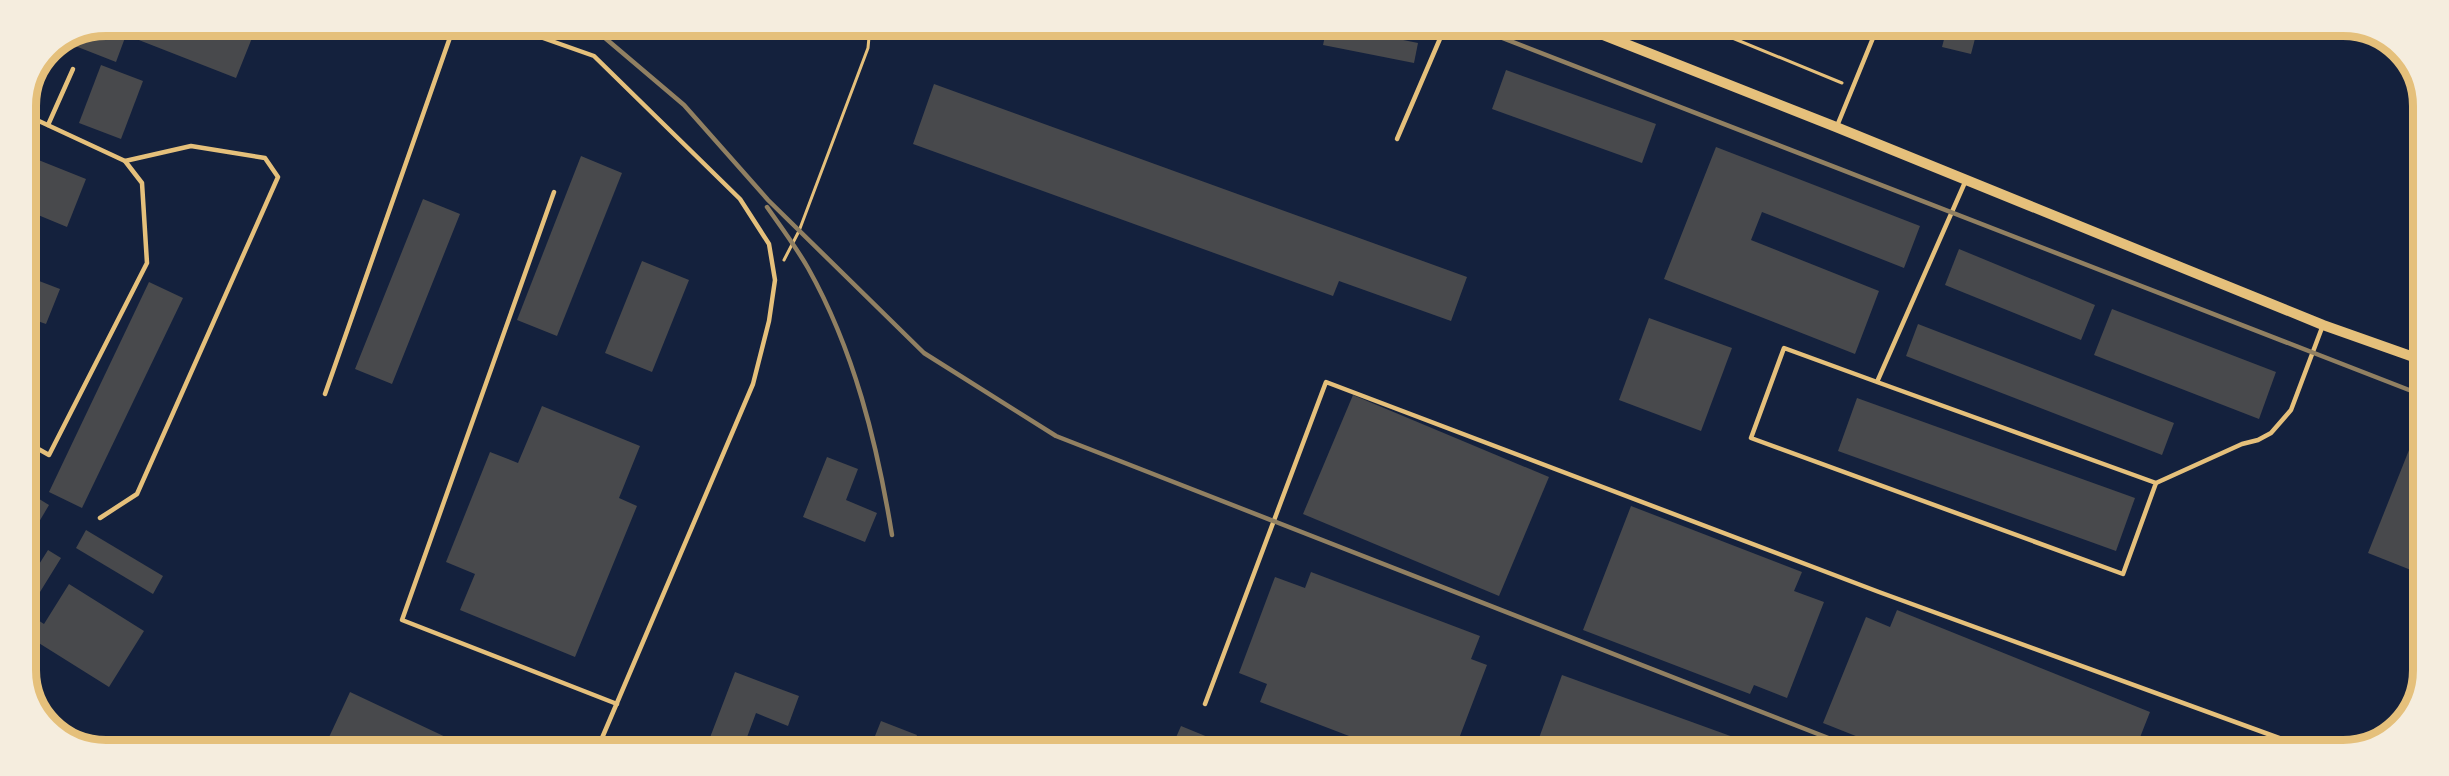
<svg xmlns="http://www.w3.org/2000/svg" width="2449" height="776" font-family="'PT Sans Narrow',sans-serif">
  <style>
    .building { fill: #48494c }
    .lines { fill: none; stroke-linecap: round; stroke-linejoin: round }
    .path { stroke: #e5c07b; stroke-width: 3 }
    .service { stroke: #e5c07b; stroke-width: 4.5 }
    .tertiary { stroke: #e5c07b; stroke-width: 10 }
    .rail { stroke: #918062; stroke-width: 4.5 }
    .rim { fill: none; stroke: #e5c07b; stroke-width: 8 }
  </style>
  <rect width="100%" height="100%" fill="#14213d"/>
  <g class="building">
    <path d="M106,26H234L254,33L236,78L126,35L116,62L65,42Z"/>
    <path d="M1327,27H1339L1418,43L1414,63L1323,45Z"/>
    <path d="M1947,28L1977,31L1971,54L1942,47Z"/>
    <path d="M43,63L45,64L32,101L28,99Z"/>
    <path d="M101,65L143,81L121,139L79,123Z"/>
    <path d="M1506,70L1656,124L1642,163L1492,109Z"/>
    <path d="M934,84L1467,277L1451,321L1339,281L1333,296L913,144Z"/>
    <path d="M1716,147L1920,226L1904,268L1762,212L1751,240L1879,291L1855,354L1664,279Z"/>
    <path d="M26,155L86,179L67,227L26,210Z"/>
    <path d="M581,156L622,173L557,336L517,320Z"/>
    <path d="M423,199L460,214L392,384L355,369Z"/>
    <path d="M1959,249L2095,305L2081,340L1945,285Z"/>
    <path d="M642,261L689,280L652,372L605,353Z"/>
    <path d="M26,276L60,289L46,324L26,317Z"/>
    <path d="M149,282L183,298L82,508L49,492Z"/>
    <path d="M2112,309L2276,372L2259,419L2094,355Z"/>
    <path d="M1649,318L1732,348L1701,431L1619,400Z"/>
    <path d="M1918,324L2174,423L2162,455L1906,356Z"/>
    <path d="M1353,395L1549,477L1499,596L1303,514Z"/>
    <path d="M1857,398L2135,498L2116,551L1838,451Z"/>
    <path d="M542,406L640,446L619,498L637,506L575,657L460,610L475,574L446,562L490,452L518,463Z"/>
    <path d="M2419,425L2422,426L2421,574L2368,553Z"/>
    <path d="M827,457L858,469L846,500L877,513L865,542L803,517Z"/>
    <path d="M26,491L49,505L26,544Z"/>
    <path d="M1631,506L1802,572L1794,591L1824,602L1787,698L1754,685L1750,694L1583,630Z"/>
    <path d="M86,530L163,576L153,594L76,548Z"/>
    <path d="M48,550L61,558L27,613L44,624L69,584L144,631L109,687L26,635V585Z"/>
    <path d="M1311,572L1480,636L1471,659L1487,665L1455,749H1383L1260,702L1267,684L1239,673L1275,577L1305,588Z"/>
    <path d="M1897,610L2150,712L2135,750H1891L1823,723L1866,617L1890,627Z"/>
    <path d="M735,672L799,696L788,726L756,713L743,748H706Z"/>
    <path d="M1562,675L1736,738L1732,750L1535,749Z"/>
    <path d="M350,692L469,748H324Z"/>
    <path d="M881,721L917,735L912,749H844L848,737L871,746Z"/>
    <path d="M1181,726L1237,749H1171Z"/>
    <path d="M2232,736L2269,750H2226Z"/>
  </g>
  <g class="lines">
    <g class="path">
      <path d="M1708,28L1842,83"/>
      <path d="M784,260L799,231L868,48L870,26"/>
    </g>
    <g class="service">
      <path d="M509,26L594,56L740,199L769,244L775,280L769,321L753,384L602,738L590,748"/>
      <path d="M26,115L125,161L142,183L147,263L49,455L26,442"/>
      <path d="M48,125L73,69"/>
      <path d="M1837,126L1873,38L1874,28"/>
      <path d="M1397,139L1445,27"/>
      <path d="M554,192L402,620L617,704"/>
      <path d="M1877,382L2156,483L2123,574L1751,438L1784,348L1877,382L1966,180"/>
      <path d="M325,394L454,26"/>
      <path d="M2156,483L2242,444L2258,440L2271,433L2291,410L2323,325"/>
      <path d="M100,518L137,494L278,177L265,158L191,146L125,161"/>
      <path d="M1205,704L1326,382L1879,592L2312,750"/>
    </g>
    <path class="tertiary" d="M1583,27L1836,127L2323,325L2422,360"/>
    <g class="rail">
      <path d="M584,26L605,38L684,105L768,200L924,353L1056,436L1859,750"/>
      <path d="M1474,27L2422,395"/>
      <path d="M767,207C781,227 796,247 808,268C854,350 877,443 892,535"/>
    </g>
  </g>
  <path d="M0 0H2449V776H0ZM106 36H2343A70 70 0 0 1 2413 106V670A70 70 0 0 1 2343 740H106A70 70 0 0 1 36 670V106A70 70 0 0 1 106 36Z" fill="#f5edde" fill-rule="evenodd"/>
  <path class="rim" d="M106 36H2343A70 70 0 0 1 2413 106V670A70 70 0 0 1 2343 740H106A70 70 0 0 1 36 670V106A70 70 0 0 1 106 36Z"/>
</svg>
